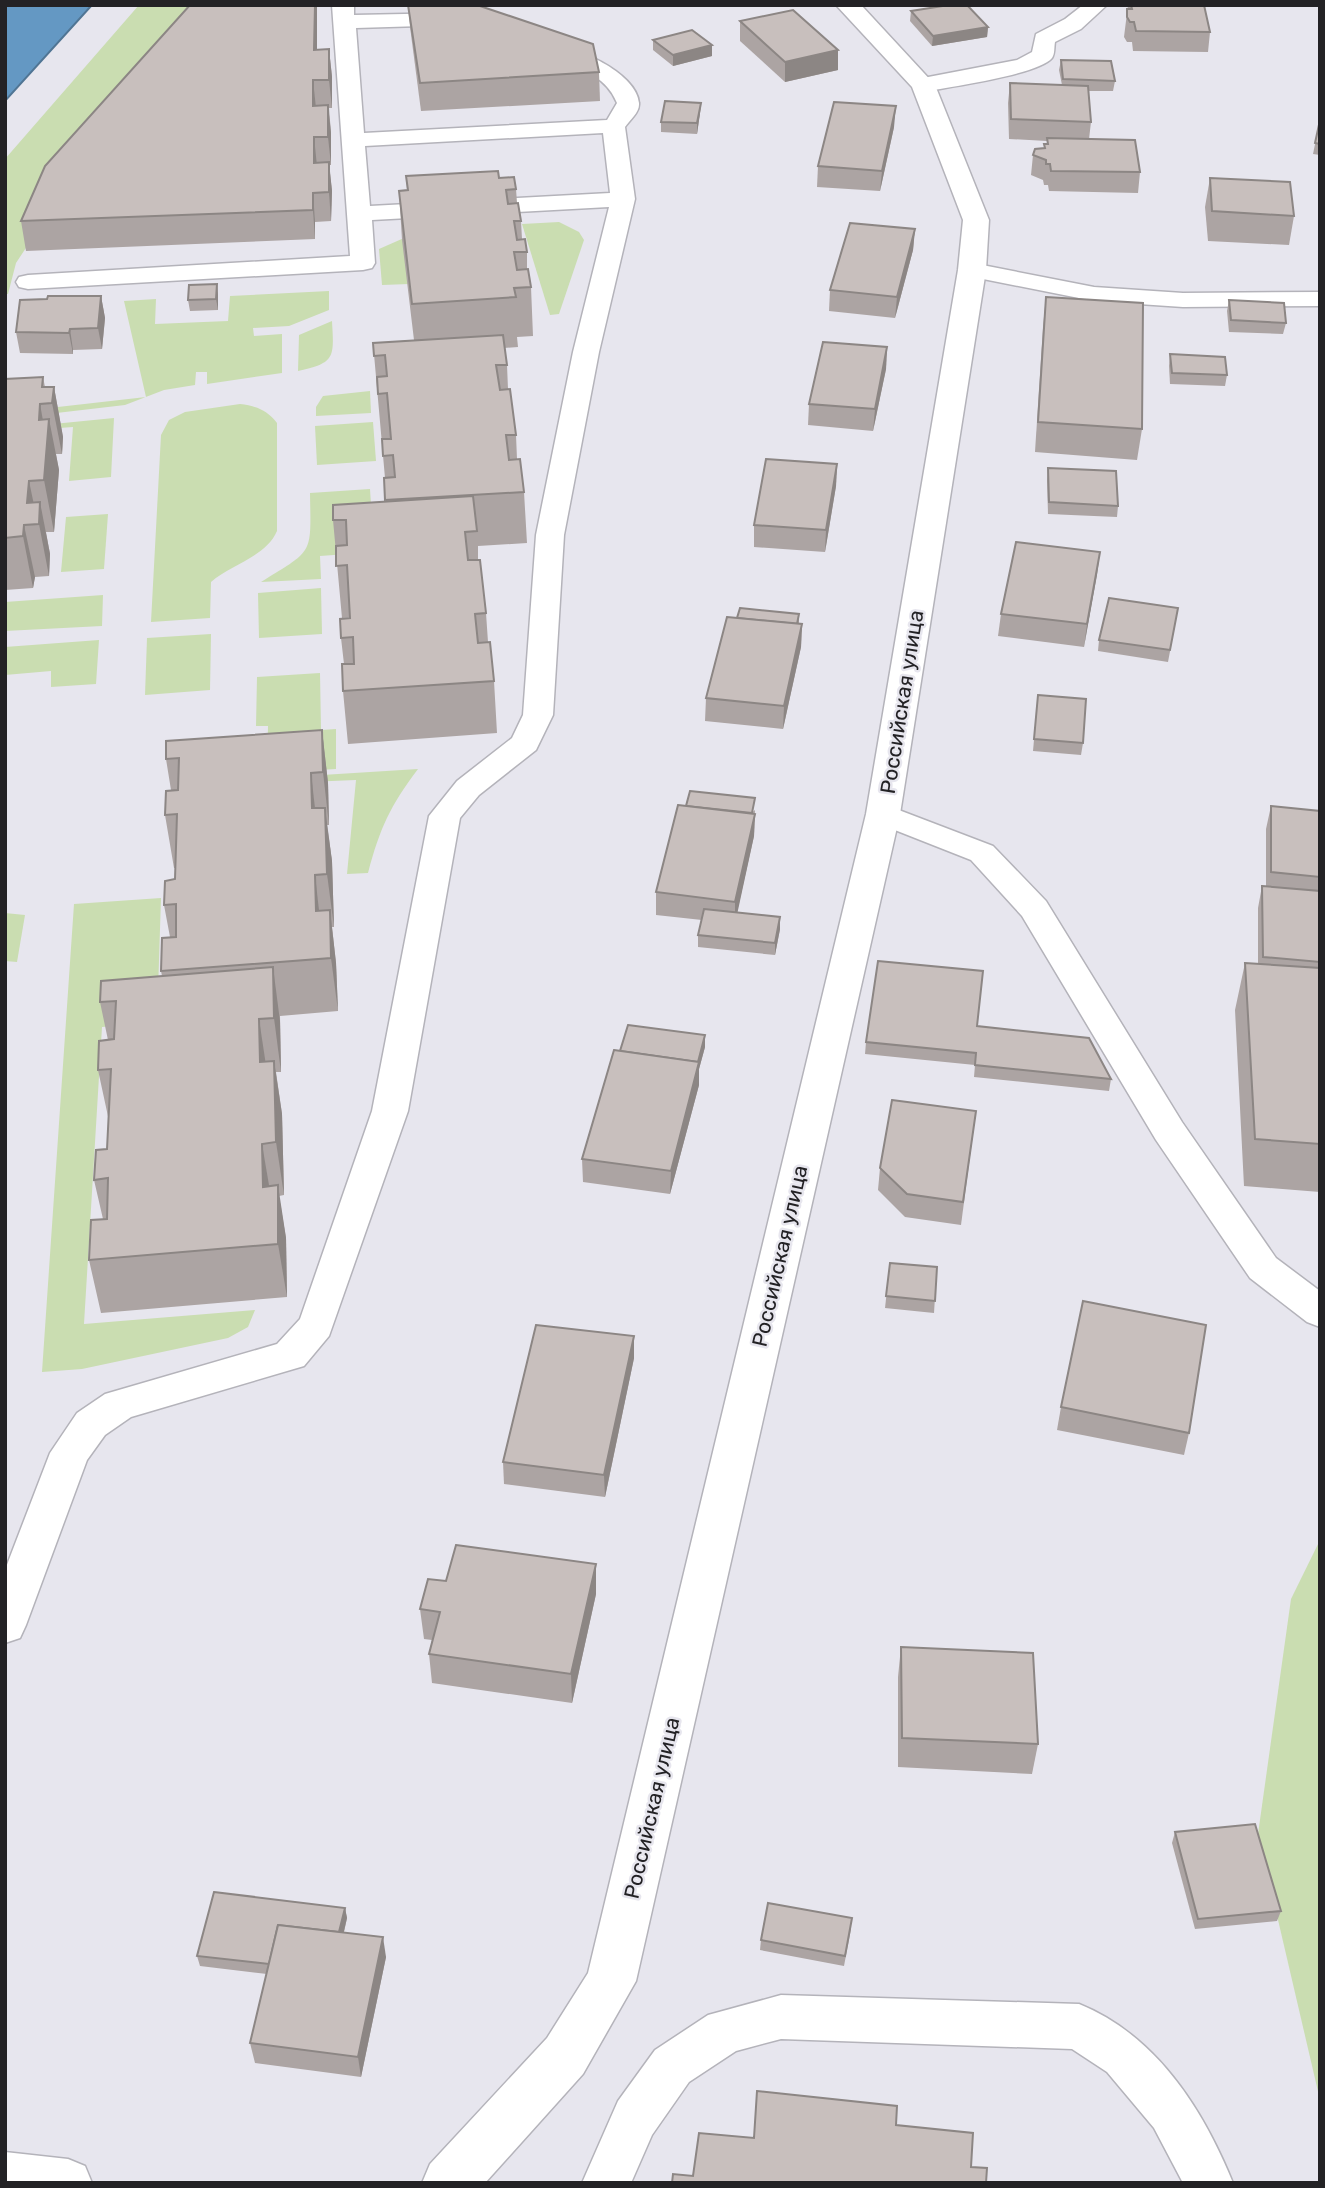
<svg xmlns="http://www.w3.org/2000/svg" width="1325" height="2188" font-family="Rubik,sans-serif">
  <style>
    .green { fill: #caddb1 }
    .water { fill: #6498c3; stroke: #507594; stroke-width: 2 }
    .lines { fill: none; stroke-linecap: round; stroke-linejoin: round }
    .lane-casing { stroke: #b4b3ba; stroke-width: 3 }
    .street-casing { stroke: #b4b3ba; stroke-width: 3 }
    .lane { fill: #fff; fill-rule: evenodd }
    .street { fill: #fff; fill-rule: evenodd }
    .wall { fill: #aca4a3 }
    .shaded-wall { fill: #8c8684 }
    .building { fill: #c8bfbd; stroke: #8c8684; stroke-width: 2 }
    .labels { text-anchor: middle; stroke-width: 5; stroke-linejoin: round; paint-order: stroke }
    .street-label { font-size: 21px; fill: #232225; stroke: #e7e6ee }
  </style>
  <rect width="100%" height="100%" fill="#e7e6ee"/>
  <g class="green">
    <path d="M139,5H221L45,219L16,263L8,294H5V159Z"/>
    <path d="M559,222L579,232L584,240L559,314L550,315L522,224Z"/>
    <path d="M404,238L409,284L382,285L379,249Z"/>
    <path d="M329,291V310L289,326L253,328L254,336L282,334V373L207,384V372H196L195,385L164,390L125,405L5,419V413L146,397L124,301L156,299L155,324L228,321L230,296Z"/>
    <path d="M332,321C334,357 336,363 298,371L299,335Z"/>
    <path d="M370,391L371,413L316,416V407L323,396Z"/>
    <path d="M240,404C256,406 267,410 277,423V531C266,557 231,564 211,582L210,618L151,622L161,435L169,420L185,412Z"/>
    <path d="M114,418L111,477L69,481L73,427L5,432L33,426Z"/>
    <path d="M373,422L376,461L317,465L315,426Z"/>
    <path d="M370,489L374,552L320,556L321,579L261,582C314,549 311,556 310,493Z"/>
    <path d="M108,514L104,569L61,572L66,517Z"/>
    <path d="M321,588L322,634L259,638L258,593Z"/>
    <path d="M103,595L102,626L5,631V602Z"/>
    <path d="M211,634L210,690L145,695L147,638Z"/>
    <path d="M99,640L96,684L51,687V671L5,675V647Z"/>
    <path d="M320,673L321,730L336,729V769L267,773L268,726H256L257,677Z"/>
    <path d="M418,769C390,806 380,828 368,873L347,874L356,780L307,782L306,776Z"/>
    <path d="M161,898L157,1023L102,1027L84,1324L255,1310L248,1327L228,1338L82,1369L42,1372L74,904Z"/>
    <path d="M5,913L25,915L17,962L5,961Z"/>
    <path d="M1320,1540V2100L1258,1834L1291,1599Z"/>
  </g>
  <path class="water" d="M5,5H92L5,101Z"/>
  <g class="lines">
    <g class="lane-casing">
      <g id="lane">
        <path d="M332,5H354V15L455,13L463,14L466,19L463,24L455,25L356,28L364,133L607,120L617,103C605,73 575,67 546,58L543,53L546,48C572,42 637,73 639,103C640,112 630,120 625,127L635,199L599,352L564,535L553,715L536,750L479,795L460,818L408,1111L329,1336L304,1366L131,1417L105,1435L87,1460L26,1625L20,1638L5,1643V1570L50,1453L77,1413L105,1394L277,1344L300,1319L372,1111L429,816L457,781L512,738L523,715L536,535L573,352L609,207L372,220L375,263L372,268L363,270L28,289L19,287L16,282L19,277L28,275L350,256ZM603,133L610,193L370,206L365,146Z"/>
        <path d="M1083,5H1107L1081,29L1055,42C1054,47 1055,54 1052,58C1038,75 948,87 923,92L915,90L912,85L915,80L923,78L1017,60L1032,52L1036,34L1065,19Z"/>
        <path d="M972,263L1094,287L1183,293L1320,292V306L1183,307L1094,301L963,275L960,270L963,265Z"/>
        <path d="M883,804L993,846L1046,901L1182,1122L1276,1258L1320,1291V1327L1307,1322L1250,1278L1156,1140L1022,916L971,860L872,821L867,814L872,807Z"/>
        <path d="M781,1995L1079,2004C1156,2035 1203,2109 1233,2183H1183L1154,2128L1107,2072L1072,2049L781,2039L736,2051L689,2082L652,2135L631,2183H582L618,2101L655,2050L708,2015Z"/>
        <path d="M5,2152L68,2159L85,2166L92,2183H5Z"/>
      </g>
    </g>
    <g class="street-casing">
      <path id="street" d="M836,5H861L935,85L989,220L986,270L900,814L636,1981L583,2074L485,2183H422L430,2164L547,2038L588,1973L866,814L958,270L963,220L912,87Z"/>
    </g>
    <use href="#lane" class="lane"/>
    <use href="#street" class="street"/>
  </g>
  <g class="wall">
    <path d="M317,5V50L329,49L332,77V108H329L331,133V165H329L332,191L331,221L315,222V239L26,251L21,221Z"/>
    <path d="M408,5L599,72L600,101L421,111L410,27Z"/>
    <path d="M1128,5H1204L1210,32L1208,52L1133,51L1132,42H1127L1124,37Z"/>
    <path d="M911,11L988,27L987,37L932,46L910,21Z"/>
    <path d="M740,21L838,50V70L785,82L740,41Z"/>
    <path d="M653,40L712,45V56L673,66L653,50Z"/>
    <path d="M1061,60L1115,81L1113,91H1088L1091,122L1089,139L1140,172L1138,193L1049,191L1048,185H1044L1043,180L1031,175L1033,155L1044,148V144H1047V141L1009,139L1008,103L1010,83L1062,85L1059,70Z"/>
    <path d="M701,103L700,113L697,134L661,132V122Z"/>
    <path d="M1320,120V155L1313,154Z"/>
    <path d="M894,127L880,191L817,187L818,166Z"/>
    <path d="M406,176L499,178L516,189L517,203L521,221L522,239L527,252V269L531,287L533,336L517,337L518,347L504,348L507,365L508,389L516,435L517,459L524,492L527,543L478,546V560L486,613L488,642L494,681L497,733L348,744L343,691L344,664L341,638L350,617L342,618L333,520L386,502L384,478H385L373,343L414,340L402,240L399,191L407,190Z"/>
    <path d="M1210,178L1294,216L1289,245L1208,241L1205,207Z"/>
    <path d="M915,229L913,250L895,318L829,311L830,290Z"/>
    <path d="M217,284L218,295V310L190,311L188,300Z"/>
    <path d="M101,296L105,318L102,349L73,350V354L20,353L16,332Z"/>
    <path d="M1046,297L1142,429L1137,460L1035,452L1043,327Z"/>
    <path d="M1229,300L1286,323L1283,334L1229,332L1227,311Z"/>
    <path d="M887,347L886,369L873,431L808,425L809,404Z"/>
    <path d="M1170,354L1227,375L1225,386L1170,384L1169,366Z"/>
    <path d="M43,377L45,387H54L63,437L62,454H56L59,470L54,532H46L50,554L49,576L35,577L33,588L5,590V379Z"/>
    <path d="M837,464L836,486L825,552L754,547V525Z"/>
    <path d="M1048,468L1118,506L1117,517L1048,514L1047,480Z"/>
    <path d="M1100,552L1084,647L998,636L1001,614Z"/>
    <path d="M1178,608L1168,662L1098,651L1099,640Z"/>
    <path d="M799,614V624H802L801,647L783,729L705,721L706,698L738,618Z"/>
    <path d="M1038,695L1083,743L1081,755L1033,751Z"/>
    <path d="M322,730L328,783L329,825H327L332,861L334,927H332L336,963L338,1011L280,1016L281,1072H276L282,1114L284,1195L279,1196L286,1238L287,1297L101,1313L89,1260L103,1219L94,1180L107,1149L109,1121L98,1070L108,1040L100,1002L162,976L161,971L170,937L164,905L175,879L176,868H174L165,815L171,790L166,759Z"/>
    <path d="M1271,806L1320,811V1192L1244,1186L1235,1010L1245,963L1258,964V908L1262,886H1266V829Z"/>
    <path d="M755,810L754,836L737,912L780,929L775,955L698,947V935L702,920L656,915V892Z"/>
    <path d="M977,1026L1111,1079L1109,1091L974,1077L975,1065L865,1054L866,1042Z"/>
    <path d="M705,1035V1047L699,1069V1085L670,1194L583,1182L582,1159L620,1051Z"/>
    <path d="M976,1111L961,1225L905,1217L878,1190L880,1168Z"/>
    <path d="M890,1263L937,1267L934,1313L885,1308Z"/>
    <path d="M634,1336V1358L605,1497L504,1484L503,1462Z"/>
    <path d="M1061,1407L1189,1433L1184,1455L1057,1430Z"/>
    <path d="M596,1564V1594L572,1703L432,1683L429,1654L432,1640L424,1639L420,1609L446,1581Z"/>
    <path d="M901,1647L1038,1744L1032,1774L898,1767V1677Z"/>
    <path d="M1175,1832L1281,1911L1277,1921L1195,1929L1172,1843Z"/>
    <path d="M345,1908L347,1918L344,1932L386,1957L361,2077L255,2063L250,2043L267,1974L200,1966L197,1956Z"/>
    <path d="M851,1929L844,1966L760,1950L761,1940Z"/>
  </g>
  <g class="shaded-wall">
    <path d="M315,5H317V78L314,50Z"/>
    <path d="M988,27L987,37L932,46L933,36Z"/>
    <path d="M712,45V56L673,66V55Z"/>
    <path d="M329,49L332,77V108L329,80Z"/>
    <path d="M838,50V70L785,82V62Z"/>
    <path d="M313,80L316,108L313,106Z"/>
    <path d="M701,103L700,113L697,134V123Z"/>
    <path d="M328,105L331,133V165L328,137Z"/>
    <path d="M896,106L894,127L880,191L882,171Z"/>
    <path d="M314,137L317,166L314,163Z"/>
    <path d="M329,162L332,191L331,221L329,192Z"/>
    <path d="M313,193L315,222V239L313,210Z"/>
    <path d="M915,229L913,250L895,318L897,297Z"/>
    <path d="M217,284L218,295V310L216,299Z"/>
    <path d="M101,296L105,318L102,349L98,328Z"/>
    <path d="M70,329L73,350V354L69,333Z"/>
    <path d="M887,347L886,369L873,431L875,409Z"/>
    <path d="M54,387L63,437L62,454L52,403Z"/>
    <path d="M40,404L47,443L49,419L59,470L54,532L44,480L39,420Z"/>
    <path d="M837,464L836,486L825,552L826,530Z"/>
    <path d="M29,481L38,524L27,503Z"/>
    <path d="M40,502L50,554L49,576L39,524Z"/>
    <path d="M24,525L35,577L33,588L23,536Z"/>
    <path d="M1100,552L1097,575L1084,647L1087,624Z"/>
    <path d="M802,624L801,647L783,729L784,706Z"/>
    <path d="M322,730L328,783L329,825L323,772Z"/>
    <path d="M311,773L317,826L312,808Z"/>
    <path d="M325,808L332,861L334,927L327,874Z"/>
    <path d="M755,814L754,836L735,924V902Z"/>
    <path d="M315,875L321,928L316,911Z"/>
    <path d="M330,910L336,963L338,1011L331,958Z"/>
    <path d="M780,917V929L775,955V943Z"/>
    <path d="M273,967L280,1021L281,1072L274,1018Z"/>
    <path d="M259,1019L267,1072L260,1062Z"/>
    <path d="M705,1035V1047L699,1069V1085L670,1194L671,1171Z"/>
    <path d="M274,1061L282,1114L284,1195L276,1142Z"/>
    <path d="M262,1144L271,1197L263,1187Z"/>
    <path d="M278,1185L286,1238L287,1297L278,1244Z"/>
    <path d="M634,1336V1358L605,1497L604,1475Z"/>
    <path d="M596,1564V1594L572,1703L571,1674Z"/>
    <path d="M345,1908L347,1918L339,1952L337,1942Z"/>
    <path d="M383,1937L386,1957L361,2077L358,2057Z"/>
  </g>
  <g class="building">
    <path d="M190,5H315L314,50L329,49V80H313V106L328,105V137H314V163L329,162V192L313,193V210L21,221L45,166Z"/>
    <path d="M408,5H477L593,44L599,72L420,83Z"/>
    <path d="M949,5H967L988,27L933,36L911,11Z"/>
    <path d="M1131,5H1204L1210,32L1136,31L1134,22H1130L1127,17V9H1132Z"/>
    <path d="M793,10L838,50L785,62L740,21Z"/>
    <path d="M692,30L712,45L673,55L653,40Z"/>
    <path d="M1061,60L1111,61L1115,81L1063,79Z"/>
    <path d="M1010,83L1088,86L1091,122L1011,119Z"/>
    <path d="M665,101L701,103L697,123L661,122Z"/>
    <path d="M834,102L896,106L882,171L818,166Z"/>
    <path d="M1320,120V144L1315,143Z"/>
    <path d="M1047,138L1135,140L1140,172L1051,171L1050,164H1046V160L1033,155L1035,149L1045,148L1044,144H1048Z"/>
    <path d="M498,171L499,178L514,177L516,189L506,190L508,204L518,203L521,221H514L517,240L525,239L527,252H514L517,270L528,269L531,287L514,288L516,297L412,304L399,191L408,190L406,176Z"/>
    <path d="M1210,178L1290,182L1294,216L1212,211Z"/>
    <path d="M850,223L915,229L897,297L830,290Z"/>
    <path d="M217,284L216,299L188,300L189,285Z"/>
    <path d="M48,296H101L98,328L70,329L69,333L16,332L20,300L47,299Z"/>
    <path d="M1046,297L1143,303L1142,429L1038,422Z"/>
    <path d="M1229,300L1284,303L1286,323L1231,320Z"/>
    <path d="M503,335L507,365H496L500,390L510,389L516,435H506L509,460L520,459L524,492L385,500L384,478L395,477L393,455L383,456L382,439H391L387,393L378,394L377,377L387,376L385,355L374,356L373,343Z"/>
    <path d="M823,342L887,347L875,409L809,404Z"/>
    <path d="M1170,354L1225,357L1227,375L1172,373Z"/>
    <path d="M43,377L42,387H54L52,403L40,404L39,420L49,419L44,480L29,481L27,503L40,502L39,524L24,525L23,536L5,538V379Z"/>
    <path d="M766,459L837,464L826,530L754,525Z"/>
    <path d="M1048,468L1116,471L1118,506L1049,502Z"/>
    <path d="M473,496L477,531L465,532L468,560H480L486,613L475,614L478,643L490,642L494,681L343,691L342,664H354L353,637L341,638L340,619L350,618L347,565L336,566V546L347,545L346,520H333V505Z"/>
    <path d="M1016,542L1100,552L1087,624L1001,614Z"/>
    <path d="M1109,598L1178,608L1170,650L1099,640Z"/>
    <path d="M740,608L799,614L797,624L737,618Z"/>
    <path d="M727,617L802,624L784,706L706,698Z"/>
    <path d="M1038,695L1086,699L1083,743L1034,739Z"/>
    <path d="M322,730L323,772L311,773L312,808H325L327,874L315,875L316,911L330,910L331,958L161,971L162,938L176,937V904L164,905L165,881L175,879L177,814L165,815L166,791L178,790L179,758L166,759V741Z"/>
    <path d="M690,791L755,798L752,813L686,806Z"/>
    <path d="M678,805L755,814L735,902L656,892Z"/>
    <path d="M1271,806L1320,811V877L1271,872Z"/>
    <path d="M1262,886L1320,891V962L1263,957Z"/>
    <path d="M704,909L780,917L775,943L698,935Z"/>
    <path d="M878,961L983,971L977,1026L1089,1038L1111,1079L975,1065L976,1053L866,1042Z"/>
    <path d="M1245,963L1320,968V1144L1255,1139Z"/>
    <path d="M273,967L274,1018L259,1019L260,1062L274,1061L276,1142L262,1144L263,1187L278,1185V1244L89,1260L91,1220L107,1219L108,1178L94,1180L96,1150L107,1149L111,1069L98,1070L99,1041L114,1039L116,1001L100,1002L101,981Z"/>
    <path d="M628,1025L705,1035L698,1062L620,1051Z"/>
    <path d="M614,1050L699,1062L671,1171L582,1159Z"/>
    <path d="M892,1100L976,1111L963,1202L907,1194L880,1168Z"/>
    <path d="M890,1263L937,1267L935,1301L886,1296Z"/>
    <path d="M1083,1301L1206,1325L1189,1433L1061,1407Z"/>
    <path d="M536,1325L634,1336L604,1475L503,1462Z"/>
    <path d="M456,1545L596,1564L571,1674L429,1654L440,1612L420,1609L428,1579L446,1581Z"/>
    <path d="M901,1647L1033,1653L1038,1744L902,1738Z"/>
    <path d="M1255,1824L1281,1911L1198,1919L1175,1832Z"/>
    <path d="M214,1892L345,1908L339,1932L278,1925L269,1964L197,1956Z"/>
    <path d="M768,1903L852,1918L845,1956L761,1940Z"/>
    <path d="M278,1925L383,1937L358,2057L250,2043Z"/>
    <path d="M757,2091L897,2106L896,2125L973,2133L971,2167L987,2168L986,2183H672L673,2174L693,2176L699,2133L754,2138Z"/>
  </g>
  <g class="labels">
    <g class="street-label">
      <text transform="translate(902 702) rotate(-81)" y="7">Российская улица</text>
      <text transform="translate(780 1256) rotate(-77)" y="7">Российская улица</text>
      <text transform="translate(652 1808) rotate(-77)" y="7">Российская улица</text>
    </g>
  </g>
  <rect width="1325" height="2188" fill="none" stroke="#232225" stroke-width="14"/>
</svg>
